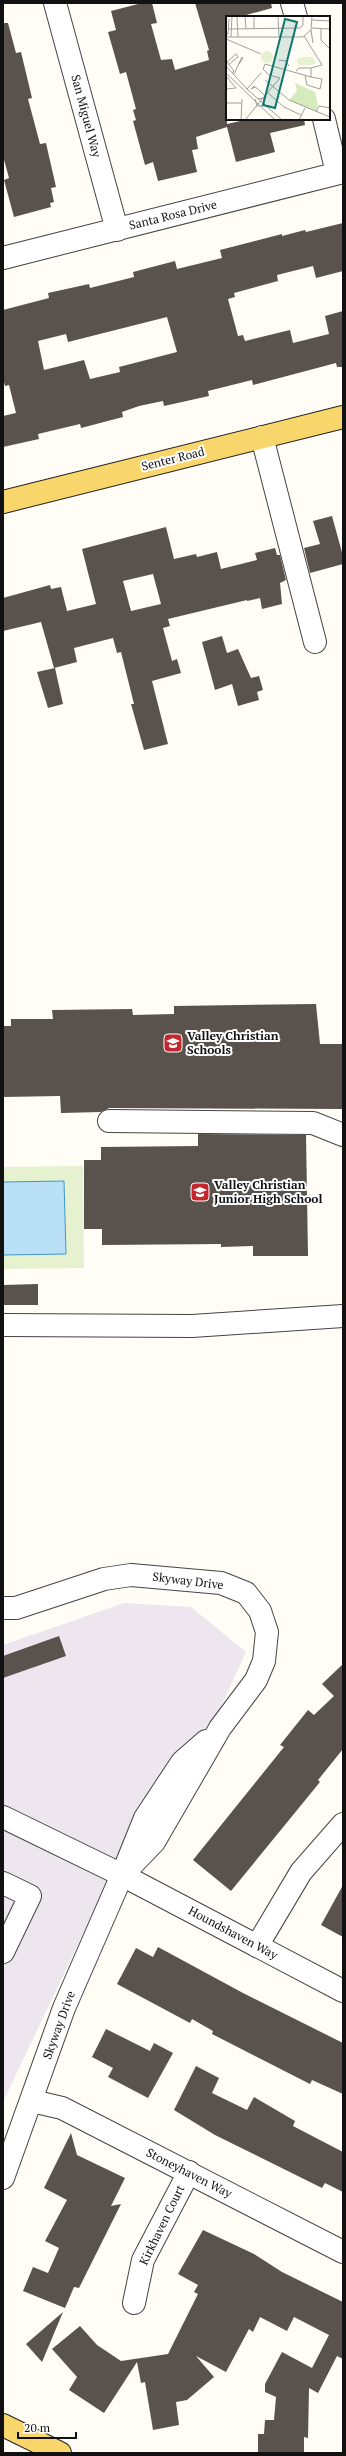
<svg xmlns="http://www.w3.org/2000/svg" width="346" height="2456" font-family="'PT Serif',serif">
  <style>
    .industrial { fill: #eee6ef }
    .pitch { fill: #e6f2cf }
    .water { fill: #b9e0f7; stroke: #3f96cf }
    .building { fill: #5a524d; fill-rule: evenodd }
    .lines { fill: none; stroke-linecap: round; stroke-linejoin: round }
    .minor-casing { stroke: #444; stroke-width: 24 }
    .major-casing { stroke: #222; stroke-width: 24 }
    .minor { stroke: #fff; stroke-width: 22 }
    .major { stroke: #f9d66b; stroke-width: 22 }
    .labels { text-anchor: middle; stroke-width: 4; stroke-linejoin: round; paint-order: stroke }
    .street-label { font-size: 12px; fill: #111; stroke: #fff }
    .poi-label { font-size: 12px; font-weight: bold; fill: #111; stroke: #fff; text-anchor: start }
    .inset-road { fill: none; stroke: #a09f9a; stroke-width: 1 }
    .view { fill: #0f766e; fill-opacity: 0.15; stroke: #0f766e; stroke-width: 2 }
    .inset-edge { fill: none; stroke: #111; stroke-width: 2 }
  </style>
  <rect width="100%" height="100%" fill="#fffdf5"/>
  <path class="industrial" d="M124,1603L191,1607L246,1652L218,1713L177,1760L122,1852L3,2102V1645Z"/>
  <path class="pitch" d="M83,1166L84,1268L3,1269V1167Z"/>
  <path class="water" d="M64,1181L66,1254L3,1255V1182Z"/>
  <g class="building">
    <path d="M142,3H152L157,23L151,24L161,60L172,59L175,70L209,60L207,51L209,50L195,3H271L272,8L239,17H227V124L249,119H304L305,125L270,133L275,152L236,162L227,127L196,137L198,149L192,150L197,172L158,181L153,162L145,165L133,121L136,120L133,110L136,109L126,72L120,74L108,32L116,30L111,11Z"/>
    <path d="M3,23H8L16,53L21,52L32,98L28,99L40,144L46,143L56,187L51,188L54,202L50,203L51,207L14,217L4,180L9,178L3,156Z"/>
    <path d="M343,223V271L316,278L313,266L277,275L278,281L234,293L235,297L228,299L238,336L243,335L245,341L290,330L293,343L329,334L325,316L343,311V367H337L336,363L253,385L252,380L208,391L209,396L164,406L163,401L139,406L122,412L123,417L81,428L80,424L38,434L39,439L3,447V416L16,413L9,385L5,386L3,378V310L49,298L48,293L89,284L90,288L134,277L133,272L175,261L177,269L222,258L220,250L282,234V236L305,230L306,232ZM167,317L177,352L119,367L120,372L90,379L84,360L44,370L38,341L66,334L68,342Z"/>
    <path d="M332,516L343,556V564L310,573L304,548L320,544L313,521Z"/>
    <path d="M166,527L174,559L196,554L197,557L217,552L221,569L257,560L255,553L275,548L277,555H280L286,580L280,583L282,604L262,609L260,598L247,601V600L168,619L170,626L163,628L172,661L177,659L181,673L152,681L168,744L144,750L131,704H134L121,652L117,653L113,638L74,648L77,662L54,668L41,622L3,631V598L50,585L51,589L61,587L67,611L96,604L82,549ZM153,574L161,604L131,611L123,581Z"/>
    <path d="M222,636L227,653L238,649L251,678L259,676L263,690L257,692L259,700L238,706L232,684L215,690L202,642Z"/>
    <path d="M55,668L63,704L48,708L37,672Z"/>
    <path d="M316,1004L320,1044H343V1109L109,1108L101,1112L61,1113L60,1096L3,1097V1026H11V1019H53L52,1010L132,1009L133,1015L174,1014V1006Z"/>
    <path d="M198,1134L306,1135L308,1256H253V1246L221,1247V1244L102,1245V1229H84V1160H101V1147L198,1146Z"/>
    <path d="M38,1284V1305H3V1285Z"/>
    <path d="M59,1636L66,1656L3,1678V1656Z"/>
    <path d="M343,1664V1749L318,1780L320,1782L231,1891L193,1860L284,1747L280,1745L308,1710L314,1715L334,1696L322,1684Z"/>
    <path d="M343,1885V1937L321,1925Z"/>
    <path d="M158,1947L243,1993L343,2043V2094L312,2080L310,2084L212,2034L213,2031L192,2019L190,2023L117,1984L136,1948L153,1957Z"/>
    <path d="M106,2029L150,2051L154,2043L173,2053L148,2098L108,2077L113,2068L92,2057Z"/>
    <path d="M196,2066L219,2078L212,2093L247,2110L254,2097L295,2121L293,2126L343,2152V2192L325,2183L322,2188L215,2135L174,2110Z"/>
    <path d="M71,2133L77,2155L125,2178L111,2206L121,2204L79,2288L74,2287L65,2308L23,2291L33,2267L48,2273L59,2248L45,2241L67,2200L44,2188Z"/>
    <path d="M203,2230L254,2254L282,2272L343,2302V2359L337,2356L318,2393L309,2388L308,2438L304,2437V2453H258V2434H264L265,2420H274L276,2397L265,2392V2384L282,2352L312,2368L329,2335L294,2317L287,2331L260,2317L253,2332L249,2329L226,2372L196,2356L214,2377L187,2400L176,2402L179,2425L153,2430L145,2382L141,2383L137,2362L104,2413L69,2390L77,2377L52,2349L80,2326L97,2345L121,2361L168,2354L198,2294L194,2292L198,2285L178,2274Z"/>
    <path d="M63,2312L42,2362L26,2344Z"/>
  </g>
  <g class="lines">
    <g class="minor-casing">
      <g id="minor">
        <path d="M55,3L117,230"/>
        <path d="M292,3L296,17"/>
        <path d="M324,119L337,173"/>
        <path d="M3,258L343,172"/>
        <path d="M262,437L315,642"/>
        <path d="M109,1121L313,1123L343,1135"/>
        <path d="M3,1325L192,1326L343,1316"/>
        <path d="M3,1608H16L104,1579L131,1575L221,1583L246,1593L260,1611L267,1632L264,1661L256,1680L220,1728L154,1842L122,1875"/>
        <path d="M3,1817L122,1875L343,1991"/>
        <path d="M3,1883L30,1896L3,1952"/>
        <path d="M257,1946L301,1872L343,1824"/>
        <path d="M32,2101L62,2108L343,2252"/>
        <path d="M3,2178L64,2008L122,1875L145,1818L182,1762L206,1741"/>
        <path d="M134,2303L143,2260L189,2172"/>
      </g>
    </g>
    <g class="major-casing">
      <g id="major">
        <path d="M3,502L343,417"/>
        <path d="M3,2425L60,2453"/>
      </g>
    </g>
    <use href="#minor" class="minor"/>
    <use href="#major" class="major"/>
  </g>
  <defs>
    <g id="school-square" transform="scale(1)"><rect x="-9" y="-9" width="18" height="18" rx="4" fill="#c4262e" stroke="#fff"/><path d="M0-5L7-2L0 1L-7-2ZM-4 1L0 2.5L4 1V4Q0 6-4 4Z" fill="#fff"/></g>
  </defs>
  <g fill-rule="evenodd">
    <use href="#school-square" x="173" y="1043"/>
    <use href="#school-square" x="200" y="1192"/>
  </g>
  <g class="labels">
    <g class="street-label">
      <text transform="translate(86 116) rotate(75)" y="4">San Miguel Way</text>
      <text transform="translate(173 215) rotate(-14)" y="4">Santa Rosa Drive</text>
      <text transform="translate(173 459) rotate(-14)" y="4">Senter Road</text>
      <text transform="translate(188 1581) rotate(7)" y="4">Skyway Drive</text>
      <text transform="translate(233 1933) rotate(28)" y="4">Houndshaven Way</text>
      <text transform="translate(59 2025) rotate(-70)" y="4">Skyway Drive</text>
      <text transform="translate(189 2173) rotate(27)" y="4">Stoneyhaven Way</text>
      <text transform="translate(162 2225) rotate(-64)" y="4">Kirkhaven Court</text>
    </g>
    <g class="poi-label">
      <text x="187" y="1040">Valley Christian<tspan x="187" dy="14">Schools</tspan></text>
      <text x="214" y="1189">Valley Christian<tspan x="214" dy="14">Junior High School</tspan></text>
    </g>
  </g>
  <g transform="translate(226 16)">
    <rect width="104" height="104" fill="#fffdf5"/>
    <path d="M69,67L89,76L92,89L90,95L63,84L71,75Z" fill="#d5ebbd"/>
    <path d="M35 41a6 6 0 1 1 12 0a6 6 0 1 1-12 0ZM74,41H87L90,47L86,49H72L71,44Z" fill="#e6f2cf"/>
    <path class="inset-road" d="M11,0L12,21M19,0L20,13M28,0V13M52,0L53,21M86,4L104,5M86,12L104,13M95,12V24L104,33M3,13L74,12L77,9V0M85,14L87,27M0,19L2,18L3,3M78,20L96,49L85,52M0,21H77L85,14L86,0M5,21L6,0M0,23L35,38M53,44L60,45L63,50M2,49L12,41M0,50L21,73L56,104M70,55L73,52H85V61L96,63L94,73M0,57L49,104M6,57L8,55L1,46L10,38L12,41M8,58L16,41L17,42L13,48M0,60L10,72L0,73M79,60L81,69L94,73M39,64L63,84L104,101M47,70L54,62L43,59L37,53L39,48L85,61M29,71L25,73L28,70L29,71L32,73L39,80M21,73L35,57M42,77L58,91L75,99M29,83L31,90H37M32,83L38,82V88M0,87H15M90,96L93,90L104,92M15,104L16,83M19,104L47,70M73,104L79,92"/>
    <path class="view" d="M59,3L71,6L49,92L37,89Z"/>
    <rect width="104" height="104" class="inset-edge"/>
  </g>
  <rect width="346" height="2456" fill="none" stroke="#111111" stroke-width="8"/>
  <path d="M18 2432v6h58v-6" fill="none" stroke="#111111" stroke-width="2"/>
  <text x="24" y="2432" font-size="12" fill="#111111" stroke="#ffffff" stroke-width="3" paint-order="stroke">20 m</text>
</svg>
